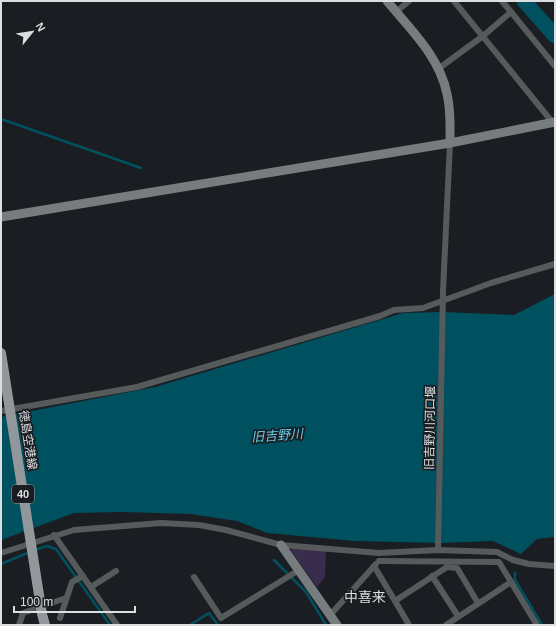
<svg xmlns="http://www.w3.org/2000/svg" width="556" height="626" font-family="Helvetica,'Noto Sans JP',sans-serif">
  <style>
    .green { fill: #3a2c4c }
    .water { fill: #005160 }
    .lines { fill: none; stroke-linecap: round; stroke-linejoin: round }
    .stream { stroke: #005160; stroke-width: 2.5 }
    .river { stroke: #005160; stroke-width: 15 }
    .street { stroke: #575a5b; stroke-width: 6 }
    .secondary { stroke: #777c7f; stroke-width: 9 }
    .primary { stroke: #91979a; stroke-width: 10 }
    .labels { text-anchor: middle; stroke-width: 3.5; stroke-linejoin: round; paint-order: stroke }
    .shield { fill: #1a1d22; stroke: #a2a4a8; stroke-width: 1 }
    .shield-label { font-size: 11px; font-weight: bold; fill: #dcdee1 }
    .street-label { font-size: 12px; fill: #dcdee1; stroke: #1a1d22 }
    .water-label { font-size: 13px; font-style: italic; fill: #67cfe7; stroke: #1a1d22 }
    .quarter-label { font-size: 14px; fill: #dcdee1; stroke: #1a1d22 }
  </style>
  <rect width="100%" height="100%" fill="#1a1d22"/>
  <path class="green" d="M292,549L326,551L325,577L317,587L291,551Z"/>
  <path class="water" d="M555,294V537L537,539L521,554L493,541L440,543L355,541L267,533L237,521L191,514L122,512L74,513L1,540V417L155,387L403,313L442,312L514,315Z"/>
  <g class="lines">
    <g class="stream">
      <path d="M1,119L141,168"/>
      <path d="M35,550L47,546L56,549L110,625"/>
      <path d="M274,560L306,592L326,625"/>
      <path d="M1,564L30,552"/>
      <path d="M515,573V580L542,625"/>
      <path d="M190,625L209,613L218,625"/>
    </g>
    <path class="river" d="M524,1L555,36"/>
    <g class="street">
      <path d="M454,1L553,123"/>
      <path d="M502,1L555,66"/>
      <path d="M396,12L409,1"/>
      <path d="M438,69L483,36L511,12"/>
      <path d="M1,411L137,387L380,316L394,310L423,308L491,283L555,264"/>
      <path d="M54,535L117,625"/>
      <path d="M438,550L443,291L450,143"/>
      <path d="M1,553L74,530L161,523L199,525L226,530L281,545L379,553L438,550L497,552L513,560L529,564L555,566"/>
      <path d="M379,561L499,562L537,625"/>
      <path d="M374,566L395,601L447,567L457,568L478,603"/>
      <path d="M432,576L458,616"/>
      <path d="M194,577L221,618L299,570"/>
      <path d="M91,587L116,571"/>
      <path d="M395,601L409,625"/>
      <path d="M331,614L376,564"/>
      <path d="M60,618L72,582L83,576"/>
      <path d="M19,625L23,613L66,598"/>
      <path d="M446,625L511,582"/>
    </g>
    <g class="secondary">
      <path d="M387,1C410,29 440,57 447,94C451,110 450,126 450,143"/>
      <path d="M1,217L450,143L555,122"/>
      <path d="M281,545L337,625"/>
    </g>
    <path class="primary" d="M1,353L42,614L45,625"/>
  </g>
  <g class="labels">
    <rect class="shield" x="12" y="485" width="22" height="18" rx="3"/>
    <g class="shield-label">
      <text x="23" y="498">40</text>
    </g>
    <g class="street-label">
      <text transform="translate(430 428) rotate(-89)" y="4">旧吉野川河口堰</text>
      <text transform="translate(28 440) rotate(81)" y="4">徳島空港線</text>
    </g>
    <g class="water-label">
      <text transform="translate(277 435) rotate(-4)" y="5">旧吉野川</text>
    </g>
    <g class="quarter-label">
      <text x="365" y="602">中喜来</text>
    </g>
  </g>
  <rect width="556" height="626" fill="none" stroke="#dcdee1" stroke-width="4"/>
  <g transform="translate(32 32) rotate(60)" stroke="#1a1d22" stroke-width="3" paint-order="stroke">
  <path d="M0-3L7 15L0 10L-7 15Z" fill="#dcdee1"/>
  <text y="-6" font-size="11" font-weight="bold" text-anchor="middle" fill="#dcdee1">N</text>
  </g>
  <path d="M14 606v6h121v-6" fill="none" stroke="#dcdee1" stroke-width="2"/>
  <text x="20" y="606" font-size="12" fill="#dcdee1" stroke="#1a1d22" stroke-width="3" paint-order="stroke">100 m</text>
</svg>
